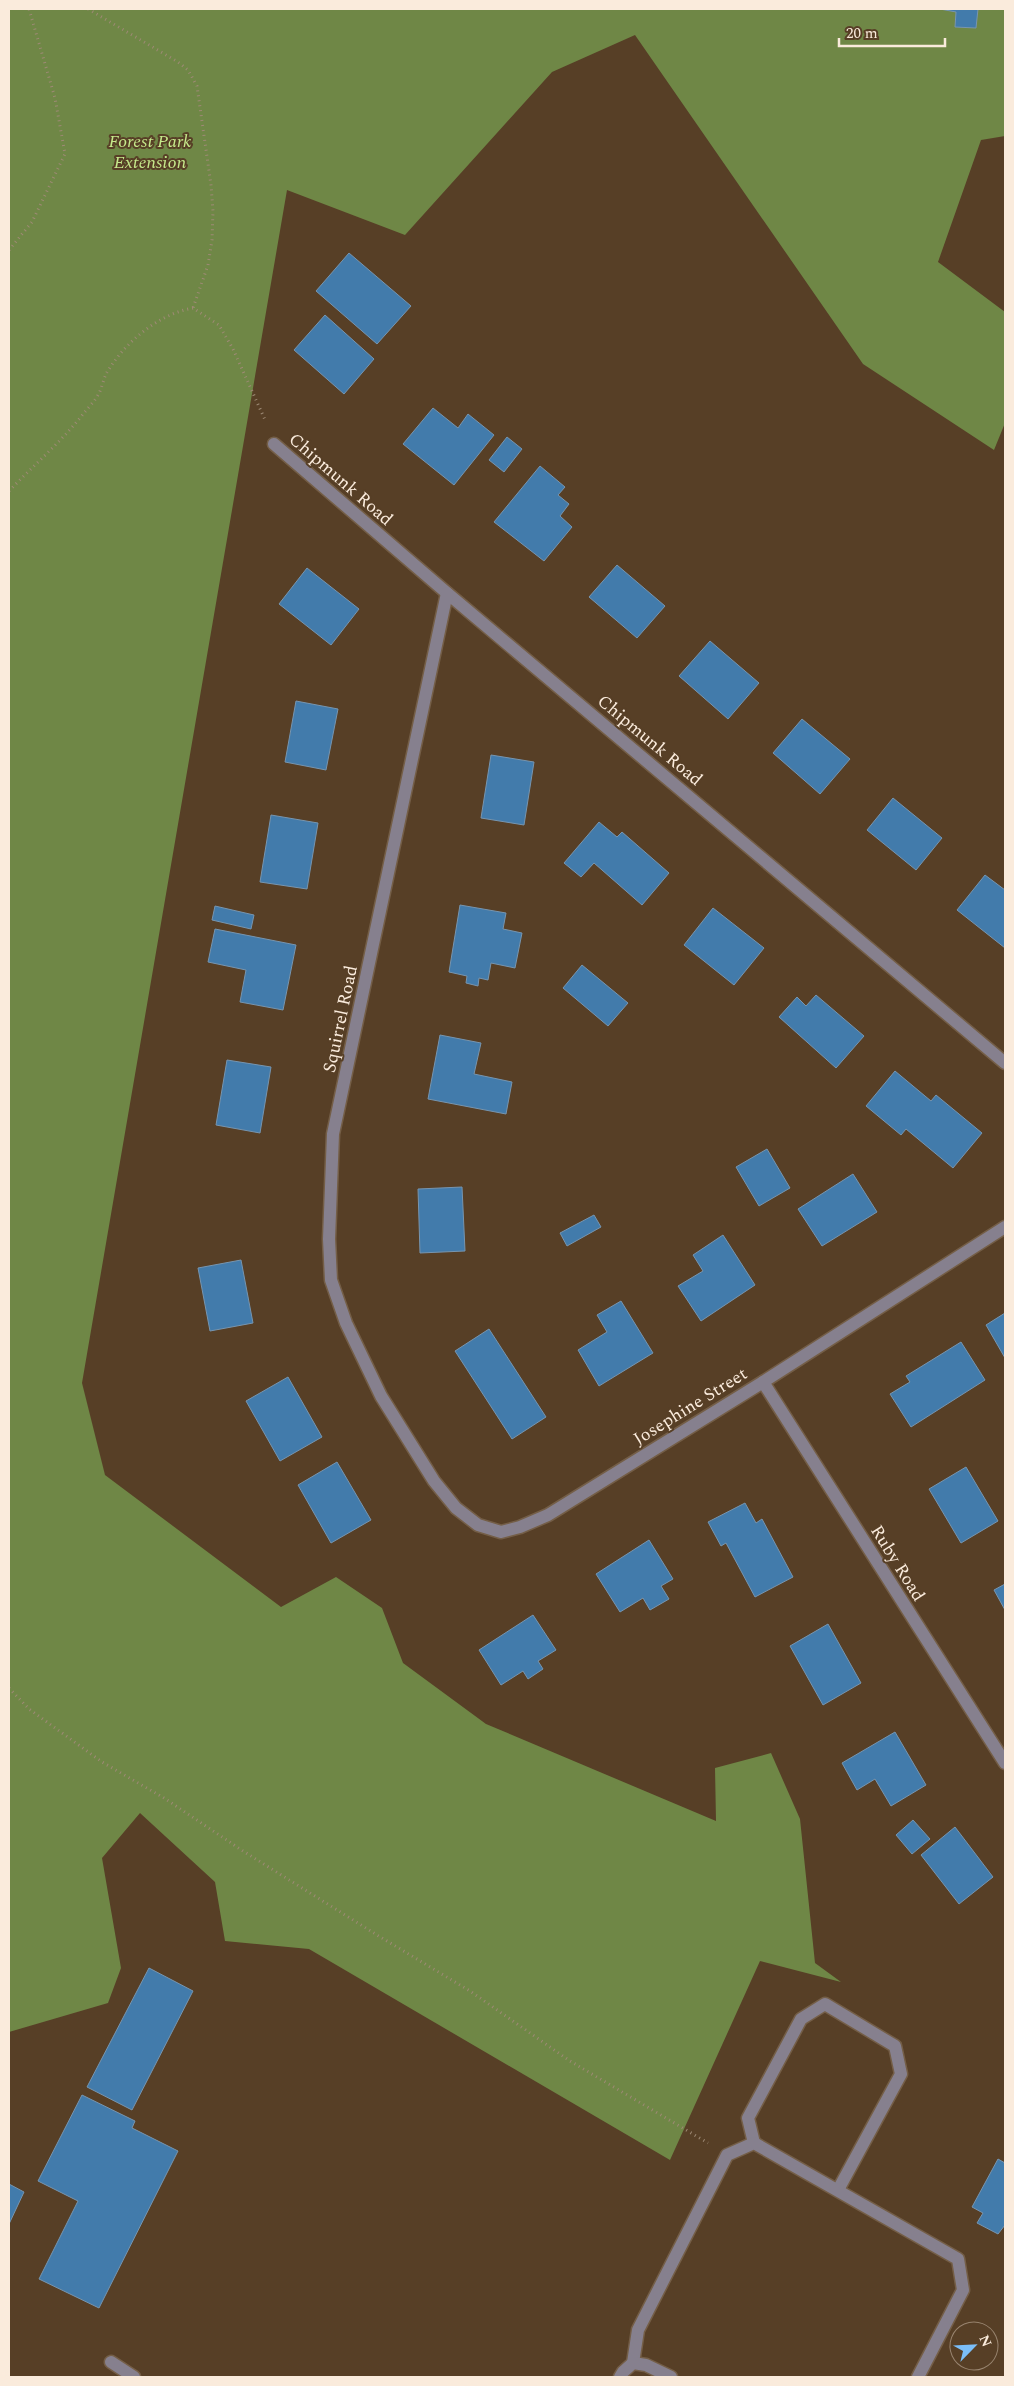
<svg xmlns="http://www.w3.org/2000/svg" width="1014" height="2386" font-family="Spectral,serif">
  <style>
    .forest { fill: #6f8746 }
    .building { fill: #427bab; stroke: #7795af }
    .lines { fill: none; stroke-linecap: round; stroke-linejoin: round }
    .minor-casing { stroke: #745e47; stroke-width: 15 }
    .path { stroke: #9e8a75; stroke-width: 3; stroke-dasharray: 1 4; stroke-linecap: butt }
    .minor { stroke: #86808e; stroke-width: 12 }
    .labels { text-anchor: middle; stroke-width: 4; stroke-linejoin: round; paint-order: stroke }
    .park-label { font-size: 18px; font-style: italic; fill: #c5e98b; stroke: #573f26 }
    .street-label { font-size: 18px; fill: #faebdc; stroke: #573f26 }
  </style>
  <rect width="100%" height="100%" fill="#573f26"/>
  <path class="forest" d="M9,9H1005V136L981,140L938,262L1005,312V423L994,450L863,364L635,35L552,72L405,235L287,190L82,1383L105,1475L281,1607L336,1577L382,1608L403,1663L486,1724L716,1821L715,1768L771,1753L800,1819L815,1963L841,1982L760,1961L670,2160L309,1949L225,1941L215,1882L140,1813L102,1858L121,1968L108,2003L9,2032Z"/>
  <g class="building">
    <path d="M940,9H988H978L976,28L955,27L956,12Z"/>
    <path d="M349,253L411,306L377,344L316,291Z"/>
    <path d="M325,315L374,359L344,394L294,350Z"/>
    <path d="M433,408L458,428L468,414L494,435L454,485L403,444Z"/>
    <path d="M507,437L522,449L504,472L489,460Z"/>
    <path d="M540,466L565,487L558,495L569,504L560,516L572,527L544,561L494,522Z"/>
    <path d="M617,565L665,606L637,638L589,597Z"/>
    <path d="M307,568L359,609L331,645L279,604Z"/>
    <path d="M710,641L759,683L728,719L679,676Z"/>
    <path d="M296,701L338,709L326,770L285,762Z"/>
    <path d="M802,719L850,759L820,794L773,753Z"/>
    <path d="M491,755L534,762L524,825L481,818Z"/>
    <path d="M893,798L942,838L916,870L867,830Z"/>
    <path d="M271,815L318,823L307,889L260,882Z"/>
    <path d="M599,822L617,837L622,832L669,873L642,905L594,863L581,877L564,863Z"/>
    <path d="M985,875L1005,890V948L957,910Z"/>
    <path d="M460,905L506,913L503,929L522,933L515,968L491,963L488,980L479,978L478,986L466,983L467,976L449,972Z"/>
    <path d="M215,906L254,915L251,929L212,920Z"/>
    <path d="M713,908L764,948L734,985L684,945Z"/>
    <path d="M215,929L296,945L283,1010L240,1002L246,970L208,962Z"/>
    <path d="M582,965L628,1003L608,1026L563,988Z"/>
    <path d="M816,995L864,1036L836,1068L779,1017L797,997L806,1006Z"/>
    <path d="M440,1035L481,1043L474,1074L512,1082L506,1114L428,1099Z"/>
    <path d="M227,1060L271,1067L260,1133L216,1125Z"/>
    <path d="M895,1071L931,1101L936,1095L982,1133L953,1168L906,1129L901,1135L866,1106Z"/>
    <path d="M767,1149L790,1188L759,1206L736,1167Z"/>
    <path d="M853,1174L877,1212L822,1246L798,1209Z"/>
    <path d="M462,1187L465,1251L420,1253L418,1189Z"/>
    <path d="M594,1215L601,1227L567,1246L560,1233Z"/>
    <path d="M723,1235L755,1285L701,1321L678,1286L703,1271L693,1255Z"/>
    <path d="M241,1260L253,1323L210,1331L198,1268Z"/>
    <path d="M621,1301L653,1353L599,1386L578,1350L607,1332L597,1315Z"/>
    <path d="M1005,1313V1358L986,1325Z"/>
    <path d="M489,1329L546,1417L512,1439L455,1351Z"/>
    <path d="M961,1342L985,1380L911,1427L890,1394L910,1382L906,1376Z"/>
    <path d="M288,1377L322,1437L280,1461L246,1401Z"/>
    <path d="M337,1462L371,1520L331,1543L298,1485Z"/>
    <path d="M966,1467L998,1521L961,1543L929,1489Z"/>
    <path d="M745,1503L756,1523L762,1519L793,1577L755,1597L726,1543L721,1546L708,1522Z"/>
    <path d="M649,1540L673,1579L661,1586L669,1599L650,1610L643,1598L620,1612L596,1574Z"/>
    <path d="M1005,1584V1610L994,1590Z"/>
    <path d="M533,1615L556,1650L538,1661L543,1669L528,1679L523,1671L501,1685L479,1650Z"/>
    <path d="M828,1624L861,1683L823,1705L790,1646Z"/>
    <path d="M895,1732L926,1785L891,1806L875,1779L857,1790L842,1763Z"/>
    <path d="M913,1820L930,1839L912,1854L896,1835Z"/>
    <path d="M955,1827L993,1877L959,1904L921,1855Z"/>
    <path d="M149,1968L193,1991L132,2110L87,2087Z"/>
    <path d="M82,2095L135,2121L132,2128L178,2151L99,2308L39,2279L78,2201L38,2181Z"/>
    <path d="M998,2159L1005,2163V2225L998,2234L977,2223L983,2213L972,2207Z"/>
    <path d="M9,2184L24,2192L9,2224Z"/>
  </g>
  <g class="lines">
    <g class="minor-casing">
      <g id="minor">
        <path d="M274,444L447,593L1005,1063"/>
        <path d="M447,593L333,1134L329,1239L331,1280L346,1323L381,1396L434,1481L456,1508L478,1525L501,1532L520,1527L548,1515L763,1382L1005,1227"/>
        <path d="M763,1382L1005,1763"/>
        <path d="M754,2143L748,2118L801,2019L825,2004L895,2046L901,2074L838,2190"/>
        <path d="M111,2362L134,2377"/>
        <path d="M633,2363L638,2330L727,2155L754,2143L958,2259L963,2290L918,2377"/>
        <path d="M620,2377L623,2372L633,2363L646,2365L671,2377"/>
      </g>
    </g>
    <g class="path">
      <path d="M88,9L178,62L188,70L197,86L211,185L213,211L212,240L208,265L193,308"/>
      <path d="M9,250L32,222L65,154L55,98L29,9"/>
      <path d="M9,491C34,465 61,442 84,413C88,408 94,402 98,395C102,389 103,380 106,374C124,343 158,314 193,308L219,325L233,349L266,422"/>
      <path d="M9,1688L29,1709L102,1762L164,1798L243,1851L377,1935L470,1991L570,2061L708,2143"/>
    </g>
    <use href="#minor" class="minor"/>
  </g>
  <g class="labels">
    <g class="park-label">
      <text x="150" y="147">Forest Park<tspan x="150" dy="21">Extension</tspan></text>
    </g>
    <g class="street-label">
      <text transform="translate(341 479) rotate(41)" y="6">Chipmunk Road</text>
      <text transform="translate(650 740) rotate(40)" y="6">Chipmunk Road</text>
      <text transform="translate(340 1019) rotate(-78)" y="6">Squirrel Road</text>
      <text transform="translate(690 1406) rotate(-32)" y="6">Josephine Street</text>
      <text transform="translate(898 1563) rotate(58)" y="6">Ruby Road</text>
    </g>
  </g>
  <rect width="1014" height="2386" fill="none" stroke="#faebdc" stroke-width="20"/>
  <g transform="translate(974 2346) rotate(66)"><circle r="24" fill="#573f26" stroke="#98846f"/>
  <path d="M0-4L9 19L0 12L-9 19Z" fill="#7bbef8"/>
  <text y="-8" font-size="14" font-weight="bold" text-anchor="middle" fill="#faebdc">N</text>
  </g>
  <path d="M839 38v8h106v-8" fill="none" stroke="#faebdc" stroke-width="2.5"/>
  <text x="846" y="38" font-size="15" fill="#faebdc" stroke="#573f26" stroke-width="4" paint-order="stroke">20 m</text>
</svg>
